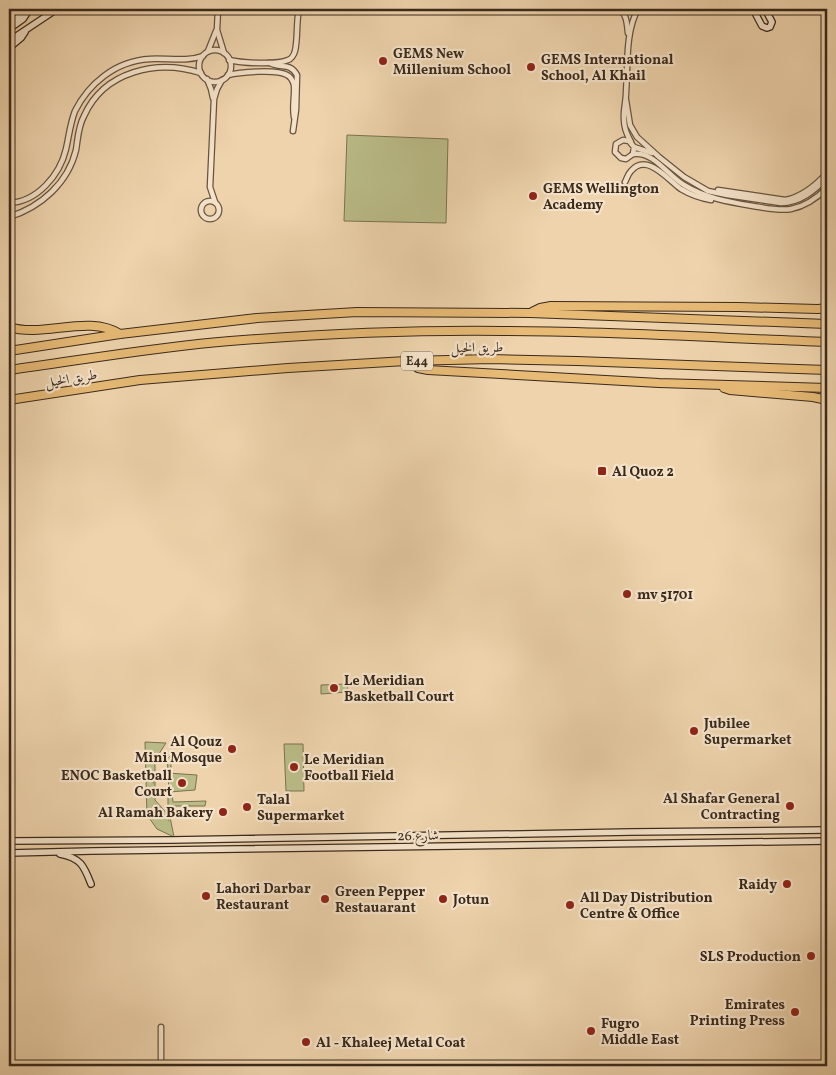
<svg xmlns="http://www.w3.org/2000/svg" width="836" height="1075" font-family="Vollkorn,Amiri,serif">
  <style>
    .park { fill: url(#park-tufts); stroke: #7a7352 }
    .pitch { fill: #babc88; stroke: #7a7352 }
    .lines { fill: none; stroke-linecap: round; stroke-linejoin: round }
    .street-casing { stroke: #675440; stroke-width: 7 }
    .secondary-casing { stroke: #3a2a1c; stroke-width: 8 }
    .highway-casing { stroke: #3a2a1c; stroke-width: 10 }
    .street { stroke: #f4e2c9; stroke-width: 4.5 }
    .secondary { stroke: #f4e2c9; stroke-width: 5.5 }
    .highway { stroke: #e7ba76; stroke-width: 8 }
    .poi-dot { fill: #8f2418; stroke: #f4e2c9; stroke-width: 2 }
    .labels { text-anchor: middle; stroke-width: 4.5; stroke-linejoin: round; paint-order: stroke }
    .shield { fill: #f4e2c9; stroke: #726150; stroke-width: 1 }
    .shield-label { font-size: 12px; font-weight: bold; fill: #3a2a1c }
    .poi-label { font-size: 14px; font-weight: bold; fill: #3a2a1c; stroke: #f4e2c9; text-anchor: start }
    .street-label { font-size: 14px; fill: #3a2a1c; stroke: #f4e2c9 }
  </style>
  <defs>
    <pattern id="park-tufts" width="24" height="20" patternUnits="userSpaceOnUse" patternTransform="scale(1.25)"><rect width="24" height="20" fill="#babc88"/><path d="M3 7l-1-3M5 7V3M7 7l1-3M15 17l-1-3M17 17v-4M19 17l1-3" fill="none" stroke="#98996e"/></pattern>
  </defs>
  <rect width="100%" height="100%" fill="#eed3ac"/>
  <filter id="stains"><feTurbulence type="fractalNoise" baseFrequency=".004" numOctaves="4"/><feColorMatrix values="0 0 0 0 .2 0 0 0 0 .09 0 0 0 0 .02 0 0 0 .5 -.17"/></filter>
  <radialGradient id="worn" r=".72"><stop offset=".6" stop-color="#630" stop-opacity="0"/><stop offset="1" stop-color="#630" stop-opacity=".3"/></radialGradient>
  <g class="park">
    <path d="M145,742L166,743L155,760V800L170,817L174,837L157,829L147,815Z"/>
    <path d="M170,756H205L206,761L171,760V770H168L167,759Z"/>
    <path d="M168,792H172L173,802L206,801L205,806H168Z"/>
  </g>
  <g class="pitch">
    <path d="M347,135L448,139L446,223L344,221Z"/>
    <path d="M348,684L347,692L321,694V685Z"/>
    <path d="M284,744H303L304,791H286Z"/>
    <path d="M168,773L197,775L195,790L169,792Z"/>
  </g>
  <g class="lines">
    <g class="street-casing">
      <g id="street">
        <path d="M218,9L217,30L224,53"/>
        <path d="M619,9C627,14 627,25 628,33"/>
        <path d="M9,13L15,9"/>
        <circle cx="215" cy="66" r="16"/>
        <path d="M208,51L216,31"/>
        <path d="M229,60C241,63 277,65 288,60C291,59 294,55 295,51C298,38 296,23 299,9"/>
        <path d="M270,63C281,69 290,62 297,75L296,110L293,131"/>
        <path d="M228,75C240,72 277,69 287,75C291,77 293,81 294,85C295,96 292,106 294,117"/>
        <path d="M207,79L211,89L213,98"/>
        <path d="M626,100L630,125L637,137L659,157L684,177L708,191L727,195L781,203C800,203 814,191 827,178"/>
        <path d="M631,142C627,135 624,128 624,120C623,111 626,102 626,93C628,66 625,32 638,9"/>
        <path d="M634,147L633,154L626,159L621,158L615,152L616,144L623,140L629,141L634,147L652,153"/>
        <path d="M633,154C654,151 668,176 684,185C705,198 729,202 753,206C766,208 779,211 791,209C806,206 817,198 827,188"/>
        <path d="M625,182C627,178 628,174 631,171C647,152 668,180 681,189C691,195 700,198 711,200"/>
        <path d="M718,190L785,200C802,197 816,185 827,173"/>
        <circle cx="210" cy="210" r="9"/>
        <path d="M215,202L210,187L214,99L217,89L222,80"/>
        <path d="M9,203C37,202 60,175 66,149C69,136 70,124 75,111C82,97 92,85 104,76C117,66 133,60 150,59C168,58 186,62 203,56"/>
        <path d="M9,217C41,207 68,183 76,150C78,138 78,127 84,116C104,71 157,59 201,73"/>
        <path d="M161,1027V1066"/>
      </g>
    </g>
    <g class="secondary-casing">
      <g id="secondary">
        <path d="M753,9L762,26L767,28L770,27L772,22L765,9"/>
        <path d="M9,23L27,11"/>
        <path d="M9,29L23,19L29,10"/>
        <path d="M9,41L57,9"/>
        <path d="M9,48L21,38L25,32"/>
        <path d="M9,841L172,840L631,832L827,830"/>
        <path d="M9,853L92,851L827,841"/>
        <path d="M60,854C81,858 84,866 91,884"/>
      </g>
    </g>
    <g class="highway-casing">
      <g id="highway">
        <path d="M532,312L540,308L551,306L739,307L818,309L827,308"/>
        <path d="M9,327C44,338 88,314 120,334"/>
        <path d="M9,351L120,334L257,318L357,312L530,313L827,324"/>
        <path d="M407,361L418,368L428,370L659,383L827,388"/>
        <path d="M9,370C82,360 156,347 230,341C320,334 411,330 502,331C610,331 719,338 827,342"/>
        <path d="M724,388L730,390L813,397L827,400"/>
        <path d="M9,400L140,380L288,368L406,361L491,359L577,361L827,370"/>
      </g>
    </g>
    <use href="#street" class="street"/>
    <use href="#secondary" class="secondary"/>
    <use href="#highway" class="highway"/>
  </g>
  <g class="poi-dot">
    <circle cx="383" cy="61" r="5"/>
    <circle cx="531" cy="67" r="5"/>
    <circle cx="533" cy="196" r="5"/>
    <rect x="597" y="466" width="10" height="10" rx="2.5"/>
    <circle cx="627" cy="594" r="5"/>
    <circle cx="334" cy="688" r="5"/>
    <circle cx="694" cy="731" r="5"/>
    <circle cx="232" cy="749" r="5"/>
    <circle cx="294" cy="767" r="5"/>
    <circle cx="182" cy="783" r="5"/>
    <circle cx="790" cy="806" r="5"/>
    <circle cx="247" cy="807" r="5"/>
    <circle cx="223" cy="812" r="5"/>
    <circle cx="787" cy="884" r="5"/>
    <circle cx="206" cy="896" r="5"/>
    <circle cx="325" cy="899" r="5"/>
    <circle cx="443" cy="899" r="5"/>
    <circle cx="570" cy="905" r="5"/>
    <circle cx="811" cy="956" r="5"/>
    <circle cx="795" cy="1012" r="5"/>
    <circle cx="591" cy="1031" r="5"/>
    <circle cx="306" cy="1042" r="5"/>
  </g>
  <g class="labels">
    <rect class="shield" x="401" y="351.5" width="32" height="19" rx="4"/>
    <g class="shield-label">
      <text x="417" y="365">E44</text>
    </g>
    <g class="poi-label">
      <text x="393" y="58">GEMS New<tspan x="393" dy="16">Millenium School</tspan></text>
      <text x="541" y="64">GEMS International<tspan x="541" dy="16">School, Al Khail</tspan></text>
      <text x="543" y="193">GEMS Wellington<tspan x="543" dy="16">Academy</tspan></text>
      <text x="612" y="476">Al Quoz 2</text>
      <text x="637" y="599">mv 51701</text>
      <text x="344" y="685">Le Meridian<tspan x="344" dy="16">Basketball Court</tspan></text>
      <text x="704" y="728">Jubilee<tspan x="704" dy="16">Supermarket</tspan></text>
      <text x="222" y="746" text-anchor="end">Al Qouz<tspan x="222" dy="16">Mini Mosque</tspan></text>
      <text x="304" y="764">Le Meridian<tspan x="304" dy="16">Football Field</tspan></text>
      <text x="172" y="780" text-anchor="end">ENOC Basketball<tspan x="172" dy="16">Court</tspan></text>
      <text x="780" y="803" text-anchor="end">Al Shafar General<tspan x="780" dy="16">Contracting</tspan></text>
      <text x="257" y="804">Talal<tspan x="257" dy="16">Supermarket</tspan></text>
      <text x="213" y="817" text-anchor="end">Al Ramah Bakery</text>
      <text x="777" y="889" text-anchor="end">Raidy</text>
      <text x="216" y="893">Lahori Darbar<tspan x="216" dy="16">Restaurant</tspan></text>
      <text x="335" y="896">Green Pepper<tspan x="335" dy="16">Restauarant</tspan></text>
      <text x="580" y="902">All Day Distribution<tspan x="580" dy="16">Centre &amp; Office</tspan></text>
      <text x="453" y="904">Jotun</text>
      <text x="801" y="961" text-anchor="end">SLS Production</text>
      <text x="785" y="1009" text-anchor="end">Emirates<tspan x="785" dy="16">Printing Press</tspan></text>
      <text x="601" y="1028">Fugro<tspan x="601" dy="16">Middle East</tspan></text>
      <text x="316" y="1047">Al - Khaleej Metal Coat</text>
    </g>
    <g class="street-label">
      <text transform="translate(477 347) rotate(-1)" y="5">طريق الخيل</text>
      <text transform="translate(71 378) rotate(-9)" y="5">طريق الخيل</text>
      <text transform="translate(418 835) rotate(-1)" y="5">شارع 26</text>
    </g>
  </g>
  <rect width="836" height="1075" fill="none" stroke="#eed3ac" stroke-width="30"/>
  <rect x="10" y="10" width="816" height="1055" fill="none" stroke="#3a2a1c" stroke-width="2.5"/>
  <rect x="15" y="15" width="806" height="1045" fill="none" stroke="#3a2a1c"/>
  <rect width="100%" height="100%" filter="url(#stains)"/>
  <rect width="100%" height="100%" fill="url(#worn)"/>
</svg>
